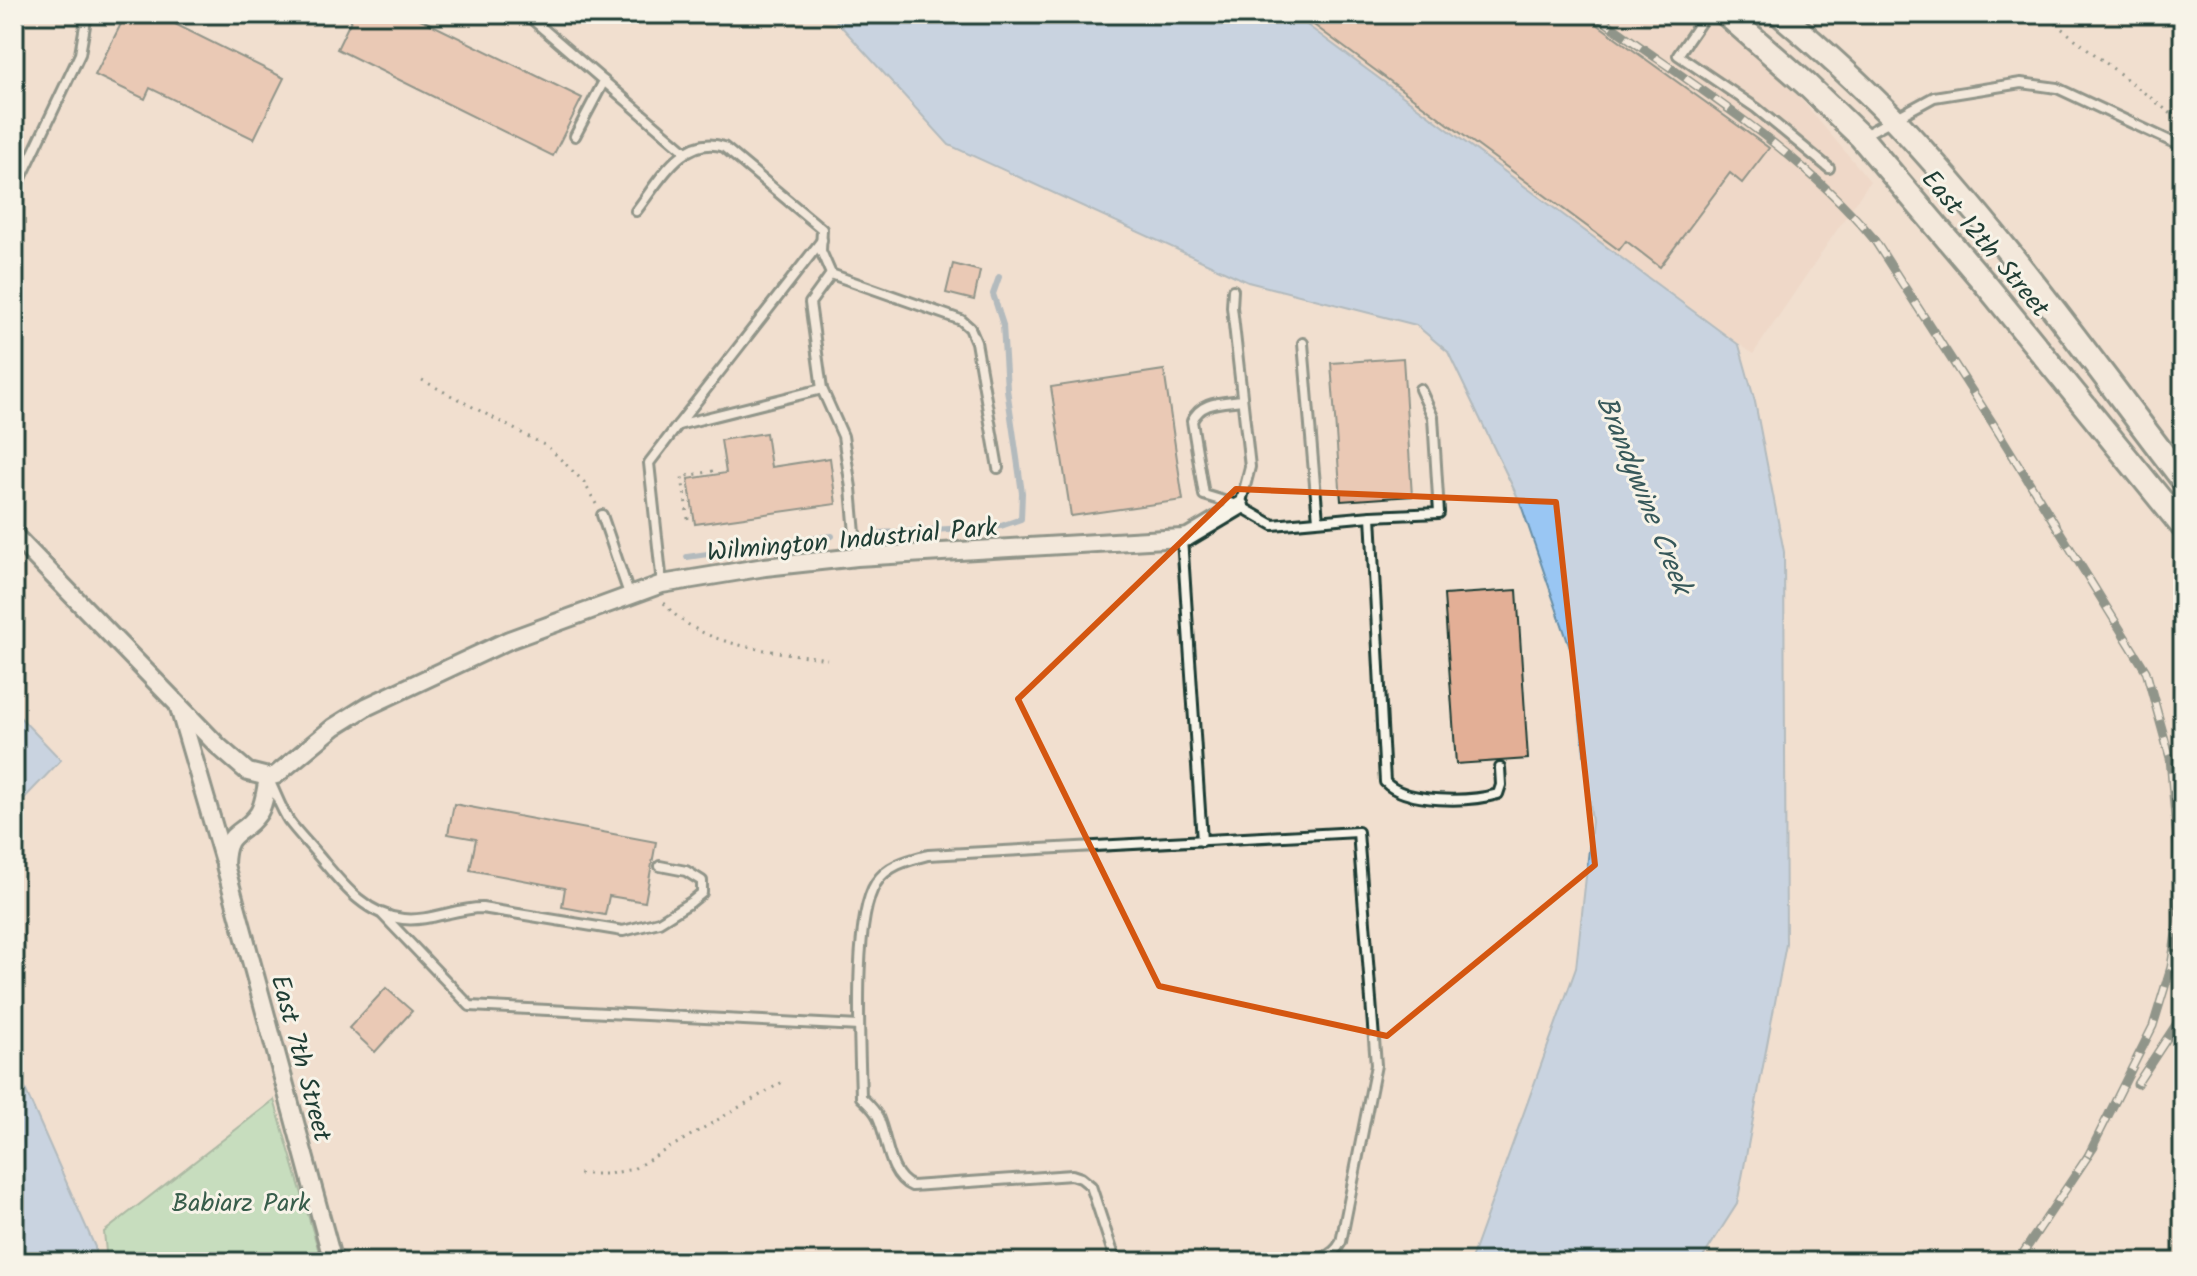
<svg xmlns="http://www.w3.org/2000/svg" width="2197" height="1276" font-family="Kalam,sans-serif">
  <style>
    .built { fill: #edd1be }
    .green { fill: #95dca9; stroke: #5a8c6e; stroke-width: 2 }
    .water { fill: #99c6f3; stroke: #688fa7; stroke-width: 2 }
    .lines { fill: none; stroke-linecap: round; stroke-linejoin: round }
    .stream { stroke: #688fa7; stroke-width: 6 }
    .building { fill: #e3af96; stroke: #1f3d34; stroke-width: 2 }
    .service-casing { stroke: #1f3d34; stroke-width: 14 }
    .minor-casing { stroke: #1f3d34; stroke-width: 22 }
    .secondary-casing { stroke: #1f3d34; stroke-width: 28 }
    .path { stroke: #1f3d34; stroke-width: 3; stroke-dasharray: 2 6; stroke-linecap: butt }
    .service { stroke: #f7f3e8; stroke-width: 8 }
    .minor { stroke: #f7f3e8; stroke-width: 16 }
    .secondary { stroke: #f7f3e8; stroke-width: 22 }
    .rail-casing { stroke: #1f3d34; stroke-width: 9 }
    .rail { stroke: #f7f3e8; stroke-width: 6; stroke-dasharray: 18; stroke-linecap: butt }
    .marked { fill: none; stroke: #d45610; stroke-width: 6; stroke-linejoin: round }
    .labels { text-anchor: middle; stroke-width: 6; stroke-linejoin: round; paint-order: stroke }
    .street-label { font-size: 26px; fill: #1f3d34; stroke: #f7f3e8 }
    .park-label { font-size: 26px; fill: #375d4b; stroke: #f7f3e8 }
    .water-label { font-size: 28px; font-style: italic; fill: #37585a; stroke: #f7f3e8 }
  </style>
  <rect width="100%" height="100%" fill="#f1dfcf"/>
  <filter id="ink" filterUnits="userSpaceOnUse"><feTurbulence type="fractalNoise" baseFrequency=".0125" numOctaves="2"/><feDisplacementMap in="SourceGraphic" scale="16" xChannelSelector="R" yChannelSelector="G"/><feConvolveMatrix kernelMatrix="1 2 1 2 8 2 1 2 1" color-interpolation-filters="sRGB"/></filter>
  <g filter="url(#ink)">
    <path class="built" d="M1292,14H1705L1732,33L1798,96L1870,181L1753,354Z"/>
    <path class="green" d="M274,1100L322,1262H107L104,1232Z"/>
    <g class="water">
      <path d="M830,14H1292L1739,345L1755,402L1784,552L1786,944L1737,1204L1700,1262H1470L1576,968L1592,822L1573,657L1520,502L1448,352L1416,325L1248,282L949,145Z"/>
      <path d="M14,711L61,760L14,809Z"/>
      <path d="M14,1064L95,1247V1262H14Z"/>
    </g>
    <g class="lines">
      <g class="stream">
        <path d="M880,533L1001,526L1021,519L1022,493L1007,389L1003,325L993,294L999,277"/>
        <path d="M687,557L832,536"/>
      </g>
    </g>
    <g class="building">
      <path d="M126,14H155L284,78L254,139L150,88L145,99L95,75Z"/>
      <path d="M354,14H410L582,98L553,156L337,49Z"/>
      <path d="M1299,14H1583L1769,148L1742,183L1730,173L1660,267L1626,241L1619,250Z"/>
      <path d="M953,264L980,271L974,300L946,293Z"/>
      <path d="M1403,358L1412,496L1341,501L1331,363Z"/>
      <path d="M1164,370L1183,500L1071,516L1051,387Z"/>
      <path d="M766,433L771,467L830,458L836,504L695,524L688,479L726,473L721,440Z"/>
      <path d="M1517,590L1528,759L1456,764L1444,595Z"/>
      <path d="M454,804L656,842L645,902L609,896L605,915L562,907L565,888L470,870L476,839L448,834Z"/>
      <path d="M386,988L412,1011L375,1052L349,1028Z"/>
    </g>
    <g class="lines">
      <g class="service-casing">
        <g id="service">
          <path d="M526,14L685,151"/>
          <path d="M1706,14L1678,55L1756,108L1829,168"/>
          <path d="M1864,135L1934,97L2021,83L2057,88L2183,147"/>
          <path d="M575,136L604,81"/>
          <path d="M14,193L80,54L87,14"/>
          <path d="M636,211C658,183 683,133 724,147L822,229L821,251L831,274"/>
          <path d="M1233,290L1232,307L1250,467L1240,506"/>
          <path d="M1303,343L1318,520"/>
          <path d="M1242,400C1222,403 1201,401 1192,421L1204,495L1240,506L1273,525L1371,516L1439,513L1433,417L1420,389"/>
          <path d="M678,425L822,240"/>
          <path d="M602,515L629,594"/>
          <path d="M1371,516L1385,782C1406,804 1470,802 1498,794L1501,785L1500,768"/>
          <path d="M1182,538L1202,841"/>
          <path d="M857,557L851,488L843,436L822,389L810,303L831,274L961,320L970,328L976,342L998,468"/>
          <path d="M662,584L649,463L678,425L822,389"/>
          <path d="M270,782C276,794 281,809 289,821C297,832 308,843 317,854C340,881 364,915 403,919C429,922 455,908 482,908L623,931L659,922L691,902L702,893V881L686,871L660,866"/>
          <path d="M383,915L470,1006L859,1026"/>
          <path d="M1116,1262L1091,1186L1081,1178L1072,1175L912,1186C888,1176 888,1139 878,1117C874,1109 867,1103 861,1097C860,1050 852,920 876,883C887,865 909,860 928,855L1358,832L1376,1065L1341,1242C1330,1263 1308,1260 1286,1262"/>
        </g>
      </g>
      <g class="minor-casing">
        <g id="minor">
          <path d="M14,535L218,746L248,772L268,777"/>
          <path d="M179,708L223,858"/>
          <path d="M268,777L276,775L334,727L366,707L509,640L662,584L765,567L857,557L1182,538L1188,537L1240,506"/>
          <path d="M268,777C266,788 264,806 258,814C241,838 226,828 225,865L333,1262"/>
        </g>
      </g>
      <g class="secondary-casing">
        <g id="secondary">
          <path d="M1726,14L1806,84L1860,136L1988,287L2183,527"/>
          <path d="M1780,14C1819,47 1857,81 1893,118C1999,230 2089,357 2183,480"/>
        </g>
      </g>
      <g class="path">
        <path d="M2043,14L2183,123"/>
        <path d="M422,380L548,447L584,482L596,504"/>
        <path d="M688,519L682,477L718,470"/>
        <path d="M664,603C701,649 773,650 827,659"/>
        <path d="M579,1174H609L633,1169L786,1080"/>
      </g>
      <use href="#service" class="service"/>
      <use href="#minor" class="minor"/>
      <use href="#secondary" class="secondary"/>
      <g class="rail-casing">
        <g id="rail">
          <path d="M1597,16C1692,85 1798,148 1873,238L1992,422L2146,671L2170,758L2179,864L2178,920L2171,967L2153,1026L2088,1156"/>
          <path d="M2137,1084L2183,1014"/>
          <path d="M2017,1262L2094,1147"/>
        </g>
      </g>
      <use href="#rail" class="rail"/>
    </g>
  </g>
  <path d="M0 0H2197V1276H0ZM1236,489L1556,502L1595,865L1387,1036L1159,986L1018,699Z" fill="#f1dfcf" fill-opacity=".55" fill-rule="evenodd"/>
  <path class="marked" d="M1236,489L1556,502L1595,865L1387,1036L1159,986L1018,699Z"/>
  <g class="labels">
    <g class="street-label">
      <text transform="translate(1986 243) rotate(50)" y="9">East 12th Street</text>
      <text transform="translate(852 539) rotate(-5)" y="9">Wilmington Industrial Park</text>
      <text transform="translate(302 1058) rotate(75)" y="9">East 7th Street</text>
    </g>
    <g class="park-label">
      <text x="241" y="1211">Babiarz Park</text>
    </g>
    <g class="water-label">
      <text transform="translate(1645 494) rotate(68)" y="10">Brandywine Creek</text>
    </g>
  </g>
  <rect width="2197" height="1276" fill="none" stroke="#f7f3e8" stroke-width="48"/>
  <rect x="24" y="24" width="2149" height="1228" fill="none" stroke="#1f3d34" stroke-width="3" filter="url(#ink)"/>
</svg>
